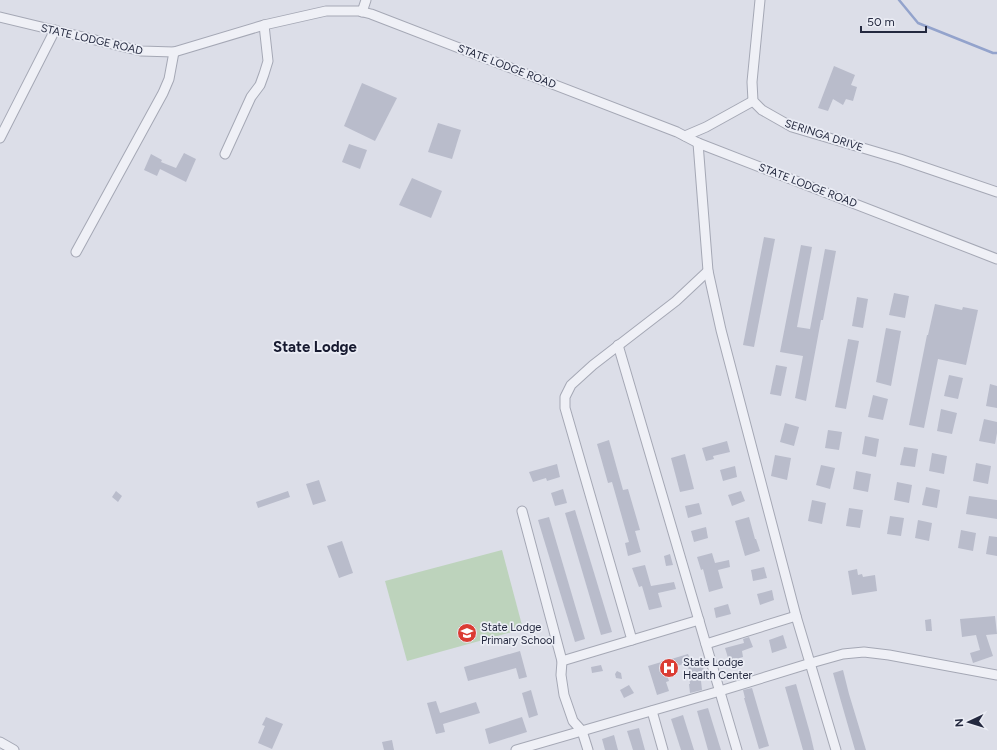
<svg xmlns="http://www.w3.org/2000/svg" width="997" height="750" font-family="Figtree,sans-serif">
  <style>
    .green { fill: #bdd3bc }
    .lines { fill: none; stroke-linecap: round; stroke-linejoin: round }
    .stream { stroke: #93a3cc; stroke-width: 2.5 }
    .building { fill: #b9bccb }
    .minor-casing { stroke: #a5a8b5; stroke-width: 11 }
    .minor { stroke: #eff0f6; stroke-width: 9 }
    .labels { text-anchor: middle; stroke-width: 3.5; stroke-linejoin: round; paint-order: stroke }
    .street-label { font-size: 11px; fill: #24293f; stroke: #ebedf5 }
    .poi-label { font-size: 11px; fill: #24293f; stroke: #ebedf5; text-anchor: start }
    .district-label { font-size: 15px; font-weight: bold; fill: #171a30; stroke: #ebedf5 }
  </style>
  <rect width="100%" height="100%" fill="#dcdee8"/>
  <path class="green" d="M502,550L523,629L407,661L385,581Z"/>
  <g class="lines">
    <path class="stream" d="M899,0L918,23L993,53H997"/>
  </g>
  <g class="building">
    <path d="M834,66L855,75L851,85L857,87L853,101L846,99L843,105L833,99L828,111L818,108Z"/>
    <path d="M362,83L397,98L375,141L344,126Z"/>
    <path d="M438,123L461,130L452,159L428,152Z"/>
    <path d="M349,144L367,150L360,169L342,162Z"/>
    <path d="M184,153L196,159L186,182L160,169L157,176L144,170L151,154L162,160L161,162L176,168Z"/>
    <path d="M412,178L442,191L431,218L399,205Z"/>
    <path d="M764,237L775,239L754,347L743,345Z"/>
    <path d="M801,245L812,247L797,327L810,329L825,249L836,251L823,320H821L806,401L795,398L803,356L780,352Z"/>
    <path d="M894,293L909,296L905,318L889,315Z"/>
    <path d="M857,297L868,299L863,328L852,326Z"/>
    <path d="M935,304L962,310L963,307L978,310L966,365L938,359L924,428L909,425L927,335H928Z"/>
    <path d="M886,328L901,331L891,386L876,382Z"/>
    <path d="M848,339L859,341L846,409L835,407Z"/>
    <path d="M776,365L787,367L781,396L770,394Z"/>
    <path d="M949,375L963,378L958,399L944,396Z"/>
    <path d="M990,384L997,386V408L986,406Z"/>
    <path d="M873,395L888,399L883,420L868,417Z"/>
    <path d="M941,409L957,413L952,434L937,431Z"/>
    <path d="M984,419L997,422V433L995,444L979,441Z"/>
    <path d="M785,423L799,427L794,446L780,442Z"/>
    <path d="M828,430L842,432L839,450L825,448Z"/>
    <path d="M865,436L879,439L876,457L862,454Z"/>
    <path d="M609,440L623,490L628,489L640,530L635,531L641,552L628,556L625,543L629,542L612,482L608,483L597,444Z"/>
    <path d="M727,441L730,452L713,456L714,459L706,461L702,448Z"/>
    <path d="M904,447L918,449L915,467L900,465Z"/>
    <path d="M932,453L947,456L944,474L929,471Z"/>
    <path d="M685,454L694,489L680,492L671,458Z"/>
    <path d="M775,455L791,458L787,480L771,476Z"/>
    <path d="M976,463L991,466L988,484L973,481Z"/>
    <path d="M557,464L560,477L547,481L546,478L533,482L529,472Z"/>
    <path d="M821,465L835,468L830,489L816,485Z"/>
    <path d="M735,466L737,477L723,481L720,470Z"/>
    <path d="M856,471L871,474L868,492L853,489Z"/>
    <path d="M319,480L326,501L313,505L306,484Z"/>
    <path d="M897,482L912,485L909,503L894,500Z"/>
    <path d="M926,487L940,490L937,508L922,505Z"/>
    <path d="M563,489L567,503L555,506L551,493Z"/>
    <path d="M116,491L122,496L118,502L112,497Z"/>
    <path d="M288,491L290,497L258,508L256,502Z"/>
    <path d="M741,491L745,501L732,506L728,495Z"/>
    <path d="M969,496L997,500V519L966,514Z"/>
    <path d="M812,500L826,503L822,524L808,521Z"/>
    <path d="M699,503L702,514L688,518L685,506Z"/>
    <path d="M849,508L863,510L860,528L846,526Z"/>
    <path d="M575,510L612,632L601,635L565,513Z"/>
    <path d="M890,516L904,518L901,536L887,534Z"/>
    <path d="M549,517L585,639L575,642L538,520Z"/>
    <path d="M749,517L755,539H756L760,551L745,556L735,521Z"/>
    <path d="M918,520L932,523L929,541L915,538Z"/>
    <path d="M706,527L708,538L694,542L691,531Z"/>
    <path d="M961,530L976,533L973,551L958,548Z"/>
    <path d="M989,536L997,537V556L986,554Z"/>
    <path d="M342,541L353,573L339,578L327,546Z"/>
    <path d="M712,553L715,563L729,560L730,567L718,570L723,588L709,592L703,569L701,570L697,557Z"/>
    <path d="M670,554L673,565L666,566L664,556Z"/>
    <path d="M645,565L651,586L674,582L676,589L658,593L662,607L649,610L642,586L639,587L632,568Z"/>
    <path d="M764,567L767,578L753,581L751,570Z"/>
    <path d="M857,569L858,575L862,574L863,577L875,575L877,591L852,595L848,571Z"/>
    <path d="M772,590L774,600L760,605L757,594Z"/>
    <path d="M728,604L731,614L716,618L714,608Z"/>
    <path d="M995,616L997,634L986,635L993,656L973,663L970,653L980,650L976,635L962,637L960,619Z"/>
    <path d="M931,619L932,631H926L925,620Z"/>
    <path d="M783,635L787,648L772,653L769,640Z"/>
    <path d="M749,637L753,647L742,651L743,657L729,661L725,648L744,643L743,639Z"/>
    <path d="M520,651L527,677L519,679L516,668L468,681L464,667Z"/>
    <path d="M688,654L691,661L672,668L673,670L666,672L669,681L666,682L669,691L657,695L648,666Z"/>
    <path d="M701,661L704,670L700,672L702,690L690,693L689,684H690L688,665Z"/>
    <path d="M601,665L603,671L592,673L591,667Z"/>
    <path d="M843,670L849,694L866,750H855L840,698L833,673Z"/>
    <path d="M617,671L621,673L622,679L616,678L615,674Z"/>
    <path d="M796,684L810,733L814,750H803L785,687Z"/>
    <path d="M629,685L634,693L624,698L620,690Z"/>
    <path d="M752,688L769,746L759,749L744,698H745L743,690Z"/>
    <path d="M531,690L538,715L529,718L522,693Z"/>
    <path d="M436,701L440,713L476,702L480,713L443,724L445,732L436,734L427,703Z"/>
    <path d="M708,708L721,750H708L697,711Z"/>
    <path d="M683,715L694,750H681L671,719Z"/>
    <path d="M266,717L283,724L272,749L258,743L265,726L262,725Z"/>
    <path d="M522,717L527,732L489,744L485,729Z"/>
    <path d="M639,728L645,750H633L627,731Z"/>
    <path d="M614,735L618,750H605L602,739Z"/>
    <path d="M392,740L394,750H384L382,742Z"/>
  </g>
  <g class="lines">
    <g class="minor-casing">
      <g id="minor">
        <path d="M760,0L752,82L753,101L762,110L792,127L900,159L997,192"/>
        <path d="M362,12L366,0"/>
        <path d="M0,17L141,51L174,52L264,25L326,11H359L371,14L677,132L698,143L997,259"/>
        <path d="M685,136L706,127L753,101"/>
        <path d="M0,138L55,30"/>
        <path d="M698,143L708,271L721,330L796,616L836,750"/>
        <path d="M225,154L251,97L260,85L264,74L268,61L264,25"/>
        <path d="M76,252L163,93L169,79L174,52"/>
        <path d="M618,345L737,750"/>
        <path d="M522,511L562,661L561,675L564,695L573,721L582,731L588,750"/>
        <path d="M632,640L565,408V397L571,385L593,365L676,301L708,271"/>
        <path d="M706,644L796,616"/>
        <path d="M562,661L699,620"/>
        <path d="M652,711L663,750"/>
        <path d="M0,742L14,750"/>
        <path d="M516,750L720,691L811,663L843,654L864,652L889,655L997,675"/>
      </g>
    </g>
    <use href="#minor" class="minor"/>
  </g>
  <defs>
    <g id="school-disc" transform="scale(1)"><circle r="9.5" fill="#db3c33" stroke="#ebedf5"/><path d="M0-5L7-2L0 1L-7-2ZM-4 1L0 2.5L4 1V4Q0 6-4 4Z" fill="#fff"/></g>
    <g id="hospital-disc" transform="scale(1)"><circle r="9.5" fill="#db3c33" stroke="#ebedf5"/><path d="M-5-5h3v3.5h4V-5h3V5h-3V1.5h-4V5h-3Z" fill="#fff"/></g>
  </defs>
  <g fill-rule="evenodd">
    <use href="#school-disc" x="467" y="633"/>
    <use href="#hospital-disc" x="669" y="668"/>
  </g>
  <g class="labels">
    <g class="street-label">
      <text transform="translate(92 39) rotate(13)" y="4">STATE LODGE ROAD</text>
      <text transform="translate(507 66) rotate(21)" y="4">STATE LODGE ROAD</text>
      <text transform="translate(824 135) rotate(18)" y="4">SERINGA DRIVE</text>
      <text transform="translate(808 185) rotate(21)" y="4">STATE LODGE ROAD</text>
    </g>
    <g class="poi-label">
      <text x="481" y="631">State Lodge<tspan x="481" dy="13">Primary School</tspan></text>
      <text x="683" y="666">State Lodge<tspan x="683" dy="13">Health Center</tspan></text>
    </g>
    <g class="district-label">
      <text x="315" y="352">State Lodge</text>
    </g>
  </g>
  <g transform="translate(969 722) rotate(266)" stroke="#ebedf5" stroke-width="3" paint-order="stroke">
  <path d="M0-3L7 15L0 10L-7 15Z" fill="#24293f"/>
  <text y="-6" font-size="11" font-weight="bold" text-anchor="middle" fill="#24293f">N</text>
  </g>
  <path d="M861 26v6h65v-6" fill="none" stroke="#24293f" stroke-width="2"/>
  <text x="867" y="26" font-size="12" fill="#24293f" stroke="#ebedf5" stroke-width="3" paint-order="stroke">50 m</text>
</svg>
